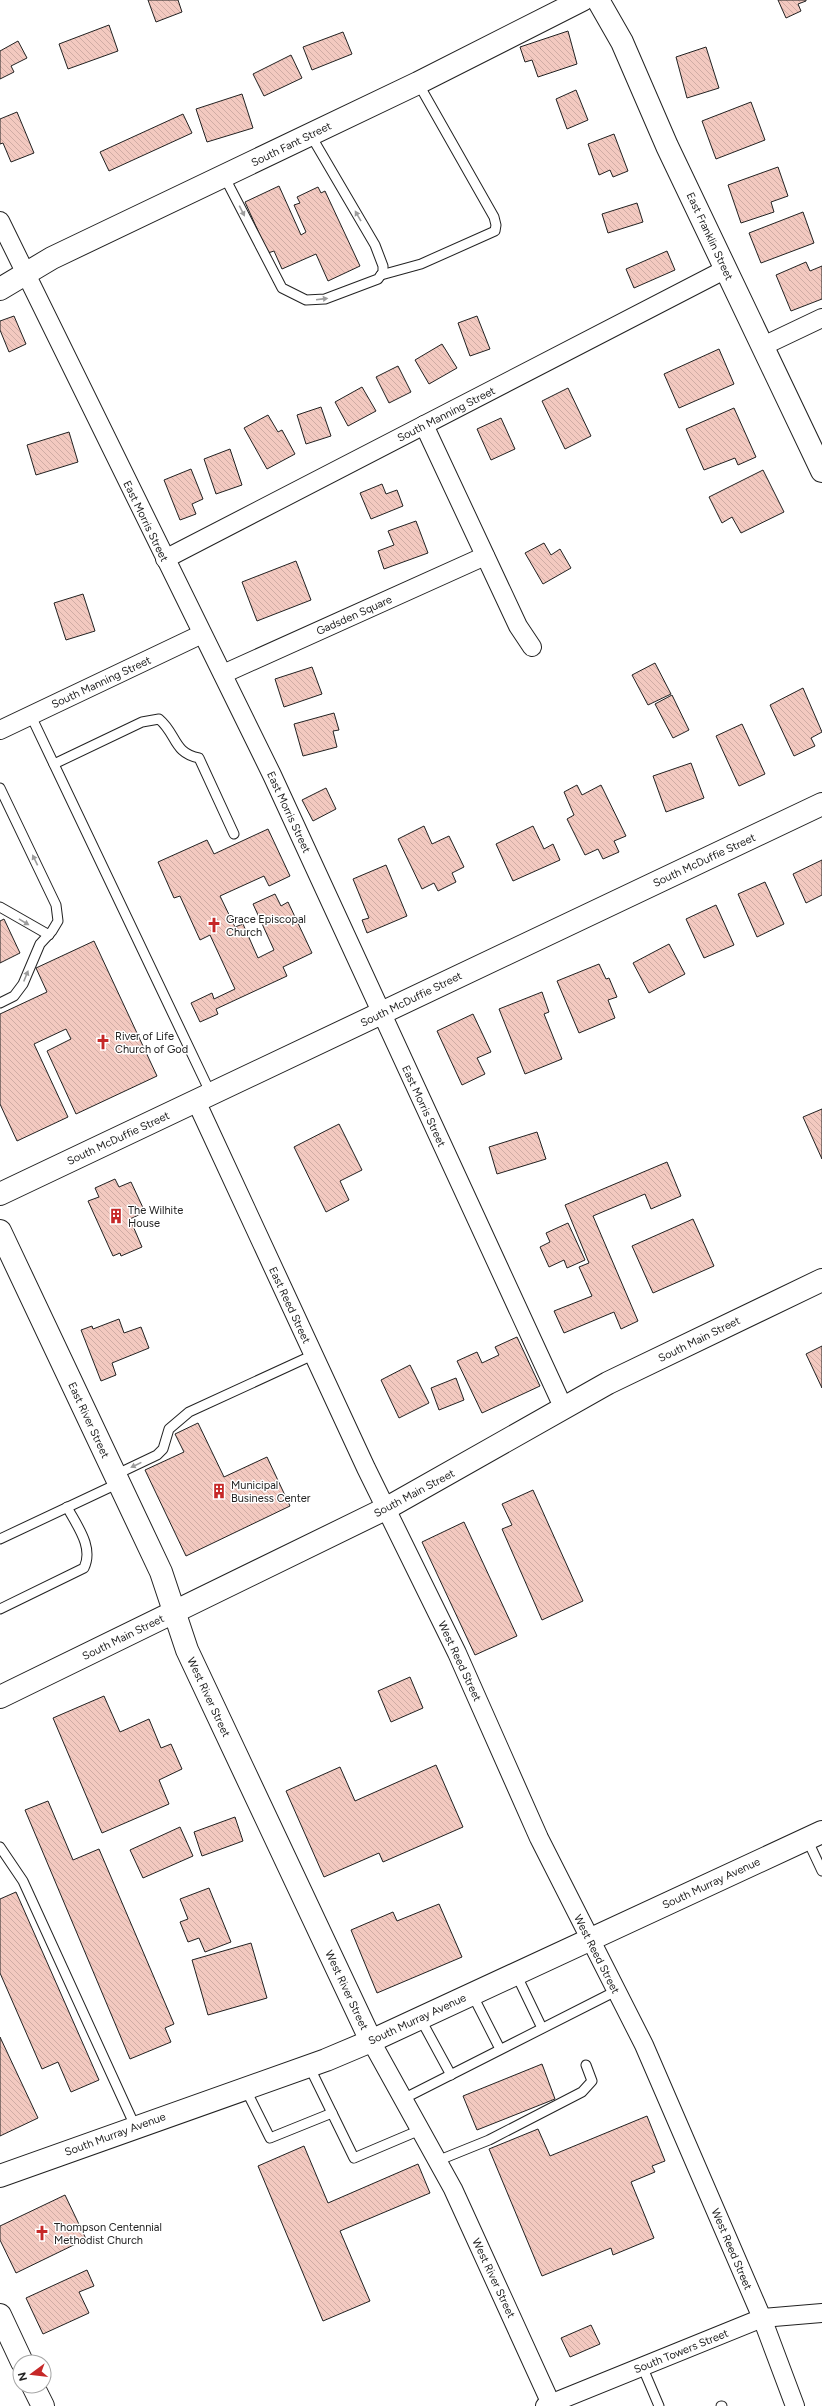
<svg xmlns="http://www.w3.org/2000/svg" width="822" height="2406" font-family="Figtree,sans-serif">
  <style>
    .building { fill: url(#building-back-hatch); stroke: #222 }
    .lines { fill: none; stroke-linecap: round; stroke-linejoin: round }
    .service-casing { stroke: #222; stroke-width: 11 }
    .minor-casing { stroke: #222; stroke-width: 20 }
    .tertiary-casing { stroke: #222; stroke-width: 24 }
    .primary-casing { stroke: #222; stroke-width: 24 }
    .service { stroke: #fff; stroke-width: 9 }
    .minor { stroke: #fff; stroke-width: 18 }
    .tertiary { stroke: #fff; stroke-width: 22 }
    .primary { stroke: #fff; stroke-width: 22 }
    .oneway { fill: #9c9c9c }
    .labels { text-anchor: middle; stroke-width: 3; stroke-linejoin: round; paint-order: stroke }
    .street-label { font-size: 11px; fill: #222; stroke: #fff }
    .poi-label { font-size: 11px; fill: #222; stroke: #fff; text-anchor: start }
  </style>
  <defs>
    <pattern id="building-back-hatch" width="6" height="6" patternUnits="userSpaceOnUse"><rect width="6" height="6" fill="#f3c9c0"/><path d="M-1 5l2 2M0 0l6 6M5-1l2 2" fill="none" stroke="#d0aca5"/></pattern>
  </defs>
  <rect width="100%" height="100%" fill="#fff"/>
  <g class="building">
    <path d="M148,0H178L182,12L156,22Z"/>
    <path d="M778,0H806V1L798,4L801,11L786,18Z"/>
    <path d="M109,25L118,51L68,69L59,44Z"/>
    <path d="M568,31L577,64L538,77L532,60L525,62L520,47Z"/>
    <path d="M343,32L352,54L312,70L303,47Z"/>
    <path d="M18,41L27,58L11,66L14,72L0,79V51Z"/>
    <path d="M706,47L719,88L687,98L676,57Z"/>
    <path d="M291,55L302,78L264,96L253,74Z"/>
    <path d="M576,90L588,120L567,129L556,99Z"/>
    <path d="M242,94L253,128L207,142L196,109Z"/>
    <path d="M751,102L765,140L716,159L702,121Z"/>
    <path d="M17,112L34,153L11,162L3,143L0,144V119Z"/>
    <path d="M183,114L192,133L109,171L100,152Z"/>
    <path d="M614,134L628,171L613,177L610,170L599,175L588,144Z"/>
    <path d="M778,167L788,196L771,202L774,212L741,223L728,185Z"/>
    <path d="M279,186L301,235L306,232L294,205L300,203L297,197L318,187L321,193L325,191L360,266L328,281L316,254L282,269L274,251L268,253L245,202Z"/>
    <path d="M637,203L643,222L608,233L602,214Z"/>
    <path d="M803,212L814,243L761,263L749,233Z"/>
    <path d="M667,251L675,270L634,288L626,269Z"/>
    <path d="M806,262L810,271L822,266V299L791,311L776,275Z"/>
    <path d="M14,316L26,344L9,352L0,330V321Z"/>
    <path d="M477,316L490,349L470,356L458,323Z"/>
    <path d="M442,344L457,368L429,384L415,360Z"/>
    <path d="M719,349L734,384L679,408L664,374Z"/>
    <path d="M398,366L411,392L389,403L376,377Z"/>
    <path d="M362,387L376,411L348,426L335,402Z"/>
    <path d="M568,388L591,436L565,449L542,401Z"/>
    <path d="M321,407L331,436L306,444L297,415Z"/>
    <path d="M734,408L756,457L738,465L735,458L704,470L686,429Z"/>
    <path d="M268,415L278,432L282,430L295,454L267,469L244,428Z"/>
    <path d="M501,418L515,449L491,460L477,429Z"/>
    <path d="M69,432L78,462L36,475L27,445Z"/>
    <path d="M230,449L242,485L216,494L204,459Z"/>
    <path d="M191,469L203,499L192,504L196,514L180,520L164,480Z"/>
    <path d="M763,470L784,512L741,533L732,517L722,523L709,497Z"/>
    <path d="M382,484L386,494L397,490L403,506L371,519L360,493Z"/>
    <path d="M416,521L428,553L384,569L378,551L394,545L388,531Z"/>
    <path d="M544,543L551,555L560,549L571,568L543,584L525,553Z"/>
    <path d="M296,561L311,600L257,621L242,582Z"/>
    <path d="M83,594L95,631L66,640L54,603Z"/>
    <path d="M655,663L671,694L648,705L632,675Z"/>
    <path d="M312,667L322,694L284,707L275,679Z"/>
    <path d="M803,688L822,732L811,738L815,746L794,756L770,705Z"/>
    <path d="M672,695L689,730L673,738L655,704Z"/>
    <path d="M334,713L339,730L333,731L337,747L303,756L294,724Z"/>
    <path d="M742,724L765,774L739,786L716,736Z"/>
    <path d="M691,763L704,798L666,812L653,776Z"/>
    <path d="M577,785L582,795L601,785L626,836L614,841L619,852L603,859L598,849L585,855L567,819L574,815L564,792Z"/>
    <path d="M326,788L336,809L313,821L302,800Z"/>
    <path d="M424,826L432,844L449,836L464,867L452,873L456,882L438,891L434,883L422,889L398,839Z"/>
    <path d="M533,826L544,849L553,844L560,860L513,881L496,844Z"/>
    <path d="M268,829L290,876L269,886L264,876L220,896L235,927L243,924L258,958L274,950L253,904L275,894L281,906L288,902L312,953L283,967L287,976L216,1009L218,1014L200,1022L191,1003L212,993L214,999L235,989L210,935L200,940L180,896L174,898L158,862L207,840L214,854Z"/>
    <path d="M822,860V895L806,903L793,874Z"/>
    <path d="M386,865L407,916L367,933L362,920L369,918L353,879Z"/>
    <path d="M765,882L784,924L757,937L738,894Z"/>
    <path d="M716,905L734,945L704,958L686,919Z"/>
    <path d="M4,919L20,953L0,963V921Z"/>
    <path d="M94,941L157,1076L76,1114L47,1051L71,1039L66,1029L34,1044L68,1117L17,1141L0,1104V1014L47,992L36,968Z"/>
    <path d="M669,944L685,974L649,993L633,963Z"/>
    <path d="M599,964L606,979L609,978L617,997L608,1000L615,1018L579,1033L557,981Z"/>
    <path d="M542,992L549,1012L544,1014L562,1059L525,1074L499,1009Z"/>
    <path d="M473,1014L491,1052L477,1058L485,1074L462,1085L437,1031Z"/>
    <path d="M822,1109V1159L803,1117Z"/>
    <path d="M339,1124L362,1170L340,1181L349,1200L326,1212L294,1147Z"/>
    <path d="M537,1132L546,1159L497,1174L489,1147Z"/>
    <path d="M667,1162L681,1196L651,1209L645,1194L593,1216L638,1321L621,1329L614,1312L564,1333L554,1311L592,1296L579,1267L589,1263L565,1205Z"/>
    <path d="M115,1179L119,1187L131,1182L145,1212L130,1219L142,1247L121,1256L120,1253L113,1256L88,1201L99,1197L95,1188Z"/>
    <path d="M693,1219L714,1266L653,1293L632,1246Z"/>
    <path d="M568,1223L585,1260L567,1268L564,1260L549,1267L540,1247L550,1242L546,1233Z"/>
    <path d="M119,1319L124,1333L141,1327L149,1348L112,1363L116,1375L101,1381L81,1330L92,1326L93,1329Z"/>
    <path d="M517,1337L540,1386L482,1413L457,1361L477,1352L482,1363L499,1355L495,1347Z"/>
    <path d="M822,1346V1388L806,1354Z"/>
    <path d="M410,1365L429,1403L399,1418L381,1380Z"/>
    <path d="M456,1378L464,1400L439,1410L431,1388Z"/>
    <path d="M198,1423L224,1477L267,1457L290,1506L186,1556L145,1470L184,1452L175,1434Z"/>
    <path d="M533,1490L583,1601L542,1620L502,1529L512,1525L502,1504Z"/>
    <path d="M464,1522L517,1636L475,1655L422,1542Z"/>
    <path d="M410,1677L423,1708L391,1722L378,1691Z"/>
    <path d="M104,1696L120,1732L149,1719L161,1748L171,1744L182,1769L159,1780L169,1804L102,1833L53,1718Z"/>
    <path d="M436,1765L463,1827L383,1862L379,1853L324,1877L286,1791L340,1767L355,1801Z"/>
    <path d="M48,1801L73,1860L99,1849L174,2024L165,2028L171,2042L130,2059L25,1810Z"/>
    <path d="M235,1817L243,1841L202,1856L194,1832Z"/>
    <path d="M180,1827L193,1856L143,1878L130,1850Z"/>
    <path d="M209,1888L231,1942L205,1952L199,1938L188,1942L180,1922L188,1919L180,1899Z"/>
    <path d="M16,1892L99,2080L71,2092L58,2062L42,2069L0,1973V1899Z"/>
    <path d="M439,1904L462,1957L377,1993L351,1930L393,1912L397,1921Z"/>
    <path d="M251,1943L267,1998L208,2015L192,1960Z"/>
    <path d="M0,2037L38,2118L0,2136Z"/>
    <path d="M542,2064L555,2099L477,2130L463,2096Z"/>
    <path d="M647,2116L665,2161L652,2166L655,2172L631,2182L654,2238L613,2255L611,2248L542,2276L489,2149L538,2129L550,2156Z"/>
    <path d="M304,2146L328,2203L418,2164L430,2193L340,2231L370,2301L323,2321L258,2166Z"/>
    <path d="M65,2195L86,2239L16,2273L0,2240V2226Z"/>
    <path d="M87,2270L94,2286L79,2292L89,2313L43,2334L26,2298Z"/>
    <path d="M591,2325L600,2344L570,2357L561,2338Z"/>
  </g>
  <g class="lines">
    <g class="service-casing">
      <g id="service">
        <path d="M224,176L282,288L306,300L325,299L378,279L383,272V266L375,245L310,134"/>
        <path d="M381,275L421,264L495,231L496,225L494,217L418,83"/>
        <path d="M31,716L211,1094"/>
        <path d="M54,764L142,722L159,719C177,734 173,753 199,758L234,834"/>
        <path d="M0,788L56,905L58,921L52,931L40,944L23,984L14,996L0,1003"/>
        <path d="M0,907L49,935"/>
        <path d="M115,1475L157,1455L163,1449L169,1429L189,1412L313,1355"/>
        <path d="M0,1539L119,1483"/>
        <path d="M0,1609L84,1568C94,1547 77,1526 67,1507"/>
        <path d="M807,1839L822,1871"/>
        <path d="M0,1847L23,1881L135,2126"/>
        <path d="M516,1974L542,2028"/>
        <path d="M472,1994L500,2049"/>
        <path d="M420,2018L451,2075"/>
        <path d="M309,2066L354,2158L420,2130"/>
        <path d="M245,2088L270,2138L332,2113"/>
        <path d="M403,2099L616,1991"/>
        <path d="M437,2161L489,2140L582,2092L592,2081L586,2065"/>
        <path d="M642,2366L659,2406"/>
        <path d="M721,2406H722"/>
      </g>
    </g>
    <g class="minor-casing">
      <g id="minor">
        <path d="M0,221L272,775L564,1409"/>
        <path d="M763,346L822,318"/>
        <path d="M424,425L518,626L532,647"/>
        <path d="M165,559L726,269"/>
        <path d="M223,674L485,556"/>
        <path d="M0,730L202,634"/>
        <path d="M196,1101L366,1468L457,1653L539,1838L644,2045L762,2318L795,2406"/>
        <path d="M371,2041L453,2189L552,2406"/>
        <path d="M545,2406L762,2318L822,2313"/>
      </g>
    </g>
    <g class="tertiary-casing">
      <g id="tertiary">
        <path d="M598,0L622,42L667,146L822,471"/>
        <path d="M0,289L52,258L418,83L582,0"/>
        <path d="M0,1194L822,804"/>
        <path d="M0,2315L22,2362"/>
        <path d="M33,2386L43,2406"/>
      </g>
    </g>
    <g class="primary-casing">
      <g id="primary">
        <path d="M0,1231L161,1572L187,1650L371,2041"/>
        <path d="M0,1697L387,1508L608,1383L822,1280"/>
        <path d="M0,2176L326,2060L371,2041L822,1832"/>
      </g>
    </g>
    <use href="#service" class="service"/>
    <use href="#minor" class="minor"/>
    <use href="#tertiary" class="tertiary"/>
    <use href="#primary" class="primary"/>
  </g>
  <defs><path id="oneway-solid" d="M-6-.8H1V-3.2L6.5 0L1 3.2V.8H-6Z"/></defs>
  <g class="oneway">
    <use href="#oneway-solid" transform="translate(242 211) rotate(63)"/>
    <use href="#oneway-solid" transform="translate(358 216) rotate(-120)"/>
    <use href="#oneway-solid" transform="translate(322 299) rotate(-7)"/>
    <use href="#oneway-solid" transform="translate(35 860) rotate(-116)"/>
    <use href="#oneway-solid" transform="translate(24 922) rotate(31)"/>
    <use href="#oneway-solid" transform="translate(26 976) rotate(-68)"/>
    <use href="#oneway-solid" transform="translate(136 1465) rotate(154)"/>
  </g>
  <defs>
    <g id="church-bare" transform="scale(1.2)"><path d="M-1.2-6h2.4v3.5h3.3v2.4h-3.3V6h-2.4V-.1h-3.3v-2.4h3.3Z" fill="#c62828" stroke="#fff" stroke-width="2.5" paint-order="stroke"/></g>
    <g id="building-bare" transform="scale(1.2)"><path d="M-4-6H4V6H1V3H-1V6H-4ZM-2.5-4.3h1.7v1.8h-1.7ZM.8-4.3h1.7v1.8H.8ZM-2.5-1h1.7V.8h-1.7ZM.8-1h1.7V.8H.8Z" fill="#c62828" stroke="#fff" stroke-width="2.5" paint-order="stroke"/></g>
  </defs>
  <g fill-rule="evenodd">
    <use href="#church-bare" x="214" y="925"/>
    <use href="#church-bare" x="103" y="1042"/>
    <use href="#building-bare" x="116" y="1216"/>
    <use href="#building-bare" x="219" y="1491"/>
    <use href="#church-bare" x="42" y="2233"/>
  </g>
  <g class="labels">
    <g class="street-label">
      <text transform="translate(291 144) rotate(-26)" y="4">South Fant Street</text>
      <text transform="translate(710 236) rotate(65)" y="4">East Franklin Street</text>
      <text transform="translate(446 414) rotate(-27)" y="4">South Manning Street</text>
      <text transform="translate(146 521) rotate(64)" y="4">East Morris Street</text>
      <text transform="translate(354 615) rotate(-24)" y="4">Gadsden Square</text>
      <text transform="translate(101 682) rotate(-25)" y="4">South Manning Street</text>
      <text transform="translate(289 812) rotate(65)" y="4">East Morris Street</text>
      <text transform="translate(704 860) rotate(-25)" y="4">South McDuffie Street</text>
      <text transform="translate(411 999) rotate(-26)" y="4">South McDuffie Street</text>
      <text transform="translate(424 1106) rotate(65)" y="4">East Morris Street</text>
      <text transform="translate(118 1138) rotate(-25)" y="4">South McDuffie Street</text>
      <text transform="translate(290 1305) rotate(65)" y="4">East Reed Street</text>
      <text transform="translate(699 1339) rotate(-26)" y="4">South Main Street</text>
      <text transform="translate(89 1420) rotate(65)" y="4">East River Street</text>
      <text transform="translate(414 1493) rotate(-28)" y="4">South Main Street</text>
      <text transform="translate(123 1637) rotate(-26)" y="4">South Main Street</text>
      <text transform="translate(460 1661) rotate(65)" y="4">West Reed Street</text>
      <text transform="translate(209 1697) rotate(65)" y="4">West River Street</text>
      <text transform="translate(711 1883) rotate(-25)" y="4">South Murray Avenue</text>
      <text transform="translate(597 1954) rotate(63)" y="4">West Reed Street</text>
      <text transform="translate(347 1990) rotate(65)" y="4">West River Street</text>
      <text transform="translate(417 2019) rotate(-25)" y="4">South Murray Avenue</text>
      <text transform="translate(115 2134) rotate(-20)" y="4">South Murray Avenue</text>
      <text transform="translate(732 2249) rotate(67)" y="4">West Reed Street</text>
      <text transform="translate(494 2278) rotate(65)" y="4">West River Street</text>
      <text transform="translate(681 2351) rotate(-22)" y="4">South Towers Street</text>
    </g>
    <g class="poi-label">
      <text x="226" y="923">Grace Episcopal<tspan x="226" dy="13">Church</tspan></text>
      <text x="115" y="1040">River of Life<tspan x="115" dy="13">Church of God</tspan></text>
      <text x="128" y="1214">The Wilhite<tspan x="128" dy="13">House</tspan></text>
      <text x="231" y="1489">Municipal<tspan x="231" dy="13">Business Center</tspan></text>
      <text x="54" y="2231">Thompson Centennial<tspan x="54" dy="13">Methodist Church</tspan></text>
    </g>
  </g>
  <g transform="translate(32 2374) rotate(255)"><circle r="19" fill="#ffffff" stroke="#a7a7a7"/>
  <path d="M0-3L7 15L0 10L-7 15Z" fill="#c62828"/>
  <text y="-6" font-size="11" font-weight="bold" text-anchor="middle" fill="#222222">N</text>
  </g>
</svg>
